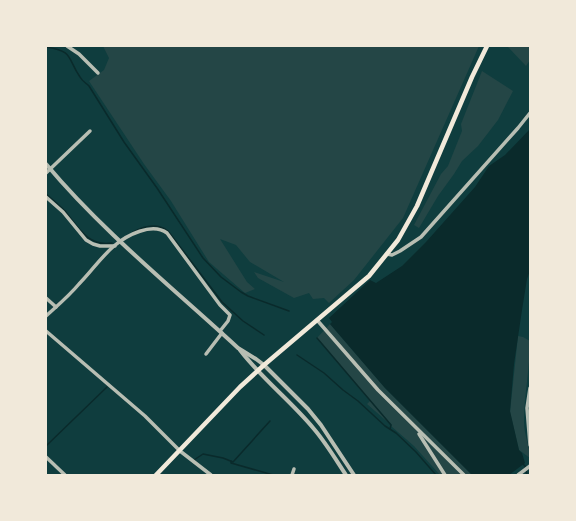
<svg xmlns="http://www.w3.org/2000/svg" width="576" height="521" font-family="Arial,sans-serif">
  <style>
    .green { fill: #244646 }
    .water { fill: #0a2a2b }
    .lines { fill: none; stroke-linecap: round; stroke-linejoin: round }
    .stream { stroke: #0a2a2b; stroke-width: 1.5 }
    .minor { stroke: #b8beb3; stroke-width: 3.5 }
    .tertiary { stroke: #b8beb3; stroke-width: 4 }
    .secondary { stroke: #f1e9da; stroke-width: 4.5 }
  </style>
  <rect width="100%" height="100%" fill="#0f3d3e"/>
  <g class="green">
    <path d="M103,46H479L403,218L354,280L329,303L324,298L313,299L309,293L294,298L258,278L254,272L284,282L250,262L236,245L220,239L247,282L255,289L245,293L209,262L171,201L144,164L89,81L104,70L109,58Z"/>
    <path d="M507,46H530V60L526,66Z"/>
    <path d="M482,71L513,91L498,120L478,146L462,161L454,174L438,196L419,228L414,225L441,174L448,166L462,131L461,124Z"/>
    <path d="M330,324L385,388L472,475H440L414,446L391,426L392,425L372,402L391,425L367,404L370,401L317,338Z"/>
    <path d="M518,336L523,337L530,341C530,368 524,395 524,422C524,435 530,446 530,458L519,450L510,412Z"/>
  </g>
  <path class="water" d="M530,129V271L527,279L522,310L514,364L510,411L519,450L522,453L525,463L509,475H472L385,388L330,324L332,322L329,318L370,280L376,283L402,266L426,242L475,187L489,166L505,155Z"/>
  <g class="lines">
    <g class="stream">
      <path d="M46,47C74,51 67,58 80,77C82,81 86,83 89,86L124,142L157,188L203,258L221,277L241,292L248,296L289,311"/>
      <path d="M46,194C52,199 59,205 65,211C78,227 88,247 112,243"/>
      <path d="M133,232C144,226 157,223 168,231L222,302L243,321L264,335"/>
      <path d="M317,338L391,425L390,429"/>
      <path d="M297,355L324,373L343,390L358,401L385,426L396,433L416,452L436,475"/>
      <path d="M46,446L107,387"/>
      <path d="M194,460L203,454L223,458L233,462L270,421"/>
      <path d="M231,461V463L273,475"/>
      <path d="M523,464L525,466L527,475"/>
    </g>
    <g class="minor">
      <path d="M67,46L79,54L98,73"/>
      <path d="M46,173L90,131"/>
      <path d="M46,197L63,212L86,240L93,244L100,246H115"/>
      <path d="M387,254L392,255L400,251L421,237L518,128L530,113"/>
      <path d="M46,298L56,307"/>
      <path d="M46,316C57,306 69,296 79,284C91,272 101,257 114,246C127,235 152,222 167,233L220,305L230,315L228,321L220,331"/>
      <path d="M317,320L378,390L464,475"/>
      <path d="M46,331L145,416L180,451L211,475"/>
      <path d="M206,354L222,333"/>
      <path d="M530,388L527,408L530,445"/>
      <path d="M419,434L445,475"/>
      <path d="M46,457L65,475"/>
      <path d="M292,475L294,469"/>
      <path d="M518,475L530,466"/>
    </g>
    <g class="tertiary">
      <path d="M46,164C103,232 173,288 238,348L256,359L264,365L308,409L321,425L354,475"/>
      <path d="M240,350C262,379 291,401 314,429C326,443 336,460 346,475"/>
    </g>
    <path class="secondary" d="M156,475L240,387L264,365L369,276L398,240L417,206L472,77L487,46"/>
  </g>
  <rect width="576" height="521" fill="none" stroke="#f1e9da" stroke-width="94"/>
</svg>
